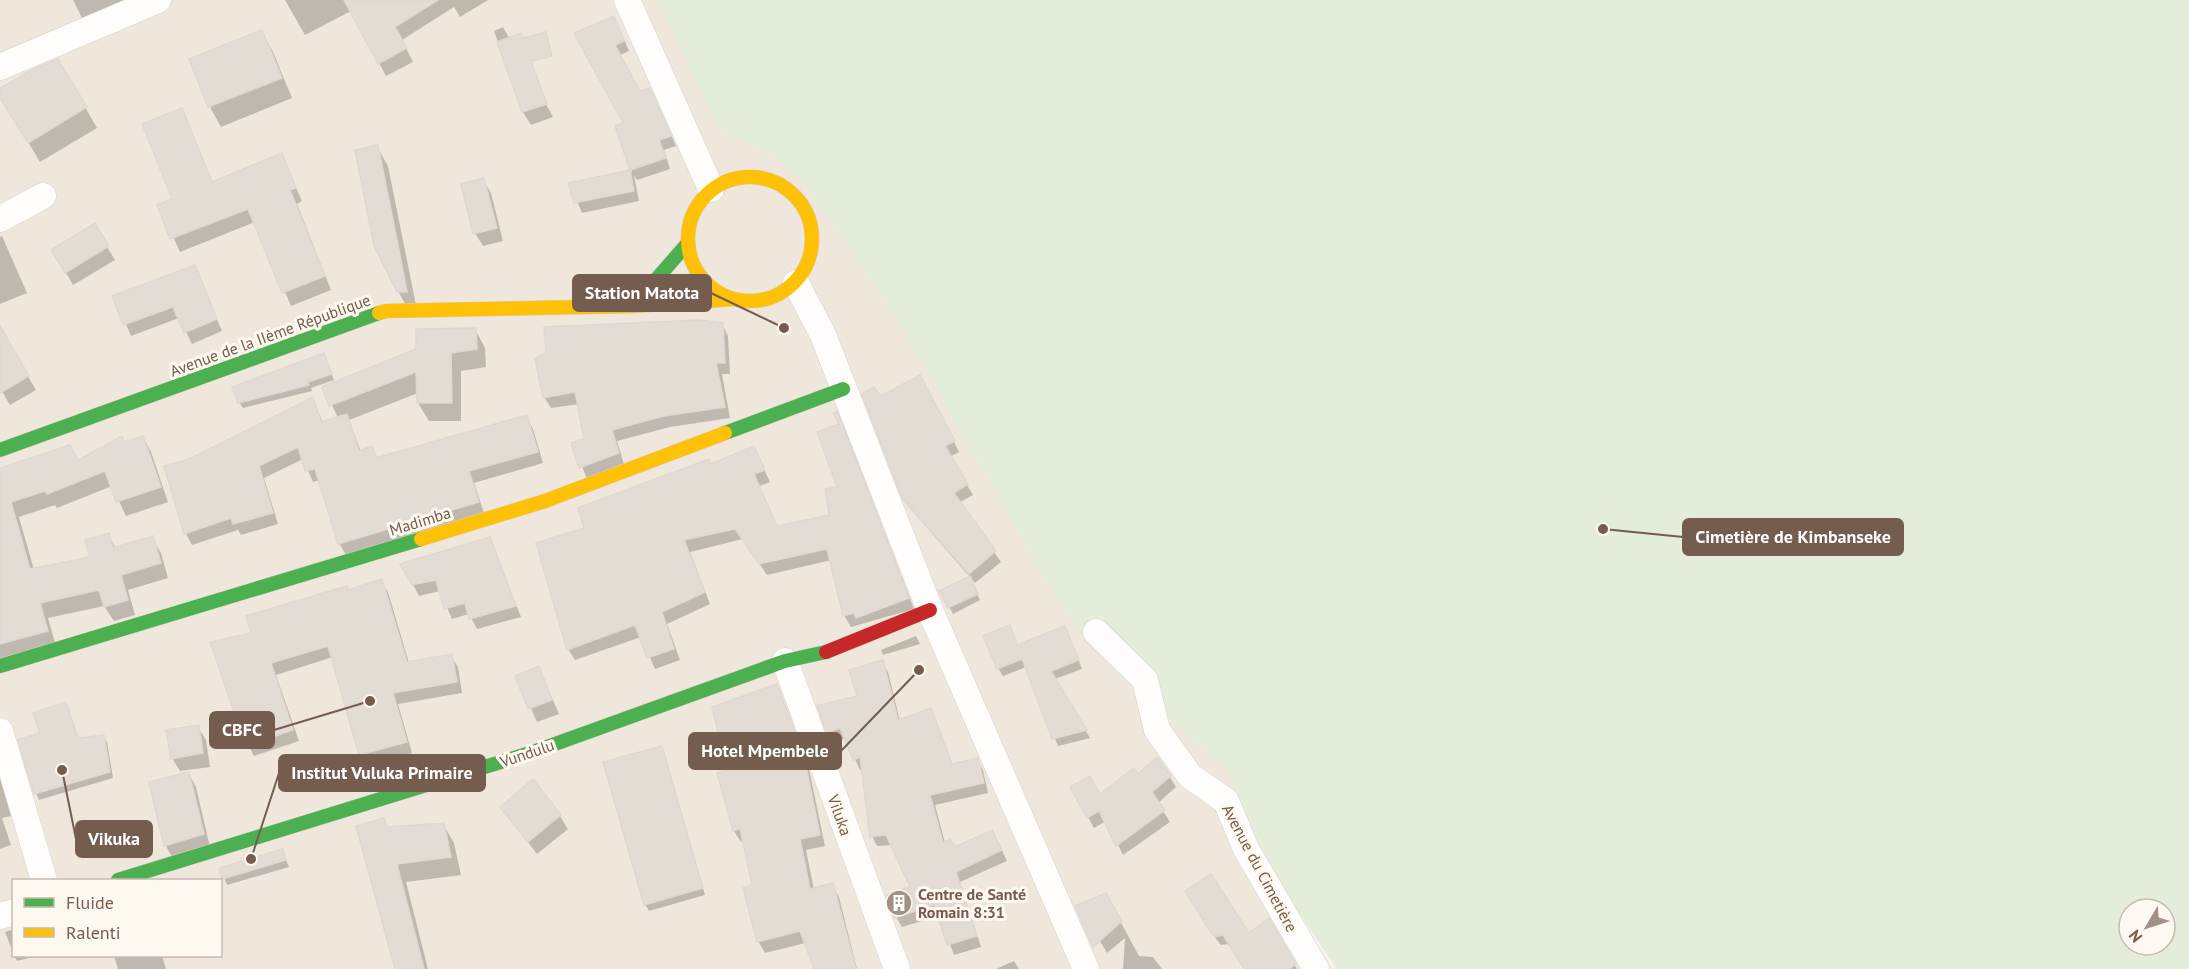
<svg xmlns="http://www.w3.org/2000/svg" width="2189" height="969" font-family="'PT Sans',sans-serif">
  <style>
    .residential { fill: #efe7db; fill-rule: evenodd }
    .green { fill: #e4edd9; fill-rule: evenodd }
    .shadow { fill: #0003 }
    .building { fill: #e3dcd5; stroke: #e0d8d0; stroke-width: 1.5 }
    .lines { fill: none; stroke-linecap: round; stroke-linejoin: round }
    .street-casing { stroke: #d6d1cb; stroke-width: 27 }
    .fast-casing { stroke: #d7d1cb; stroke-width: 15 }
    .slow-casing { stroke: #d7d1cb; stroke-width: 15 }
    .jam-casing { stroke: #d7d1cb; stroke-width: 15 }
    .street { stroke: #fefdfc; stroke-width: 26 }
    .fast { stroke: #4caf50; stroke-width: 14 }
    .slow { stroke: #ffc107; stroke-width: 14 }
    .jam { stroke: #c62828; stroke-width: 14 }
    .labels { text-anchor: middle; stroke-width: 6; stroke-linejoin: round; paint-order: stroke }
    .street-label { font-size: 16px; fill: #745d4f; stroke: #fef9f0 }
    .poi-label { font-size: 16px; font-weight: bold; fill: #745d4f; stroke: #fef9f0; text-anchor: start }
    .leader { fill: none; stroke: #745d4f; stroke-width: 2 }
    .callout-dot { fill: #745d4f; stroke: #fef9f0; stroke-width: 2 }
    .callout { fill: #745d4f; stroke: #745d4f; stroke-width: 2 }
    .callout-label { font-size: 18px; text-anchor: middle; font-weight: bold; fill: #fff }
  </style>
  <rect width="100%" height="100%" fill="#f7f4ed"/>
  <path class="residential" d="M0,0H659L720,131L765,151L793,172L849,246L904,330L1054,595L1116,674L1227,767L1276,879L1333,969H0ZM14,880H220V956H14Z"/>
  <path class="green" d="M659,0H2189V969H1337L1276,879L1227,767L1116,674L1054,595L904,330L849,246L793,172L765,151L720,131ZM2129,909H2165V945H2129Z"/>
  <g class="shadow">
    <path d="M73,0H142L84,22Z"/>
    <path d="M285,0H488L460,17L454,7L402,40L413,62L386,76L351,11L305,35Z"/>
    <path d="M503,27L553,117L531,125L523,112L494,31Z"/>
    <path d="M619,28L629,51L620,55L640,92L655,100L676,146L664,150L670,169L637,180L634,175L639,201L582,213L570,184L632,172L617,127L625,124L576,34Z"/>
    <path d="M262,32L273,52L292,98L221,127L210,107L191,60Z"/>
    <path d="M58,60L97,128L40,162L0,95V90Z"/>
    <path d="M182,110L213,183L281,155L302,201L297,204L331,290L291,306L255,222L180,252L159,206L174,200Z"/>
    <path d="M377,147L388,166L417,310L409,311L398,291Z"/>
    <path d="M483,180L491,193L503,241L483,246L475,233Z"/>
    <path d="M94,226L115,260L73,285L53,250Z"/>
    <path d="M2,236L27,293L0,304V237Z"/>
    <path d="M194,267L222,331L192,344L179,318L131,336L114,297Z"/>
    <path d="M722,324L728,336L730,374H722L730,418L670,427L617,441L624,464L587,479L573,444L586,440L579,404L551,408L544,397Z"/>
    <path d="M475,329L485,348L486,367L461,371V421H429L418,403V393L349,420L361,452L372,448L378,459L527,417L533,429L543,463L474,483L484,513L346,555L339,543L320,480L313,482L303,459L264,478L278,524L241,535L238,530L192,545L186,534L166,467L190,460L313,399L323,423L338,418L324,388Z"/>
    <path d="M5,338L36,390L10,405L0,388V340Z"/>
    <path d="M324,355L334,380L311,388L312,391L243,408L239,402Z"/>
    <path d="M836,413L843,425L914,609L851,627L844,615L832,560L767,575L743,539L690,552L710,604L667,624L680,660L655,669L641,637L575,660L568,649L585,529L711,466L754,448L770,482L759,486L777,528L831,516L839,488L841,425Z"/>
    <path d="M944,421L959,452L950,457L973,495L959,503L1001,562L975,583L910,508L904,497Z"/>
    <path d="M143,437L151,452L168,502L126,516L112,486L57,508L55,505L19,517L34,570L91,558L108,535L116,549L152,538L161,553L168,578L128,590L135,615L114,621L104,606L48,618L56,646L0,658V470L78,462Z"/>
    <path d="M490,539L521,617L477,629L469,614L452,619L440,591L419,596L403,565Z"/>
    <path d="M381,581L388,592L409,663L451,656L458,667L462,693L398,704L412,753L367,766L361,755L333,657L276,675L299,741L254,756L248,745L253,634Z"/>
    <path d="M972,584L980,600L953,614L941,591Z"/>
    <path d="M1009,627L1018,646L1069,636L1082,669L1055,679L1090,738L1058,746L1026,667L1003,676L998,668Z"/>
    <path d="M916,636L920,644L883,655L881,650Z"/>
    <path d="M882,662L888,672L900,721L931,710L953,765L977,760L983,770L988,793L935,805L945,843L954,849L998,842L1007,861L960,882L981,947L954,955L939,916L902,927L896,917L912,888L892,845L877,846L872,836L863,769L860,770L855,759L846,738L834,742L828,732L859,697Z"/>
    <path d="M539,668L559,714L537,722L517,677Z"/>
    <path d="M777,686L809,769L825,846L806,850L814,890L832,885L839,897L857,969H814L805,943L765,953L758,941L754,887L744,841L741,842L734,831L729,771Z"/>
    <path d="M65,704L79,740L103,736L107,742L113,778L39,800L36,793L42,734Z"/>
    <path d="M198,727L206,740L210,767L180,771L172,758Z"/>
    <path d="M662,747L705,895L649,911L645,904Z"/>
    <path d="M189,774L196,787L210,847L173,859L166,846L150,783Z"/>
    <path d="M1138,776L1170,777L1176,787L1158,803L1170,822L1123,855L1106,821L1094,828L1072,788L1100,796Z"/>
    <path d="M0,777L11,816L2,818L11,845L0,849Z"/>
    <path d="M501,807L560,816L568,829L537,854Z"/>
    <path d="M383,819L389,829L443,824L454,843L461,875L406,882L428,969H397Z"/>
    <path d="M282,851L289,867L227,885L224,878Z"/>
    <path d="M1192,901L1249,935L1268,920L1297,969H1245L1229,944L1221,945L1216,939Z"/>
    <path d="M1113,908L1139,956L1153,957L1162,969H1123L1125,938L1107,953L1100,941Z"/>
    <path d="M14,929V955L5,932Z"/>
    <path d="M14,956H38L17,961Z"/>
    <path d="M114,956H162L166,969H118Z"/>
    <path d="M1014,961L1019,969H996Z"/>
  </g>
  <g class="building">
    <path d="M344,0H438L395,27L407,48L378,64Z"/>
    <path d="M614,16L624,41L615,45L640,91L650,88L671,136L659,140L666,158L630,170L615,126L623,123L574,33Z"/>
    <path d="M262,30L282,78L208,107L189,59Z"/>
    <path d="M546,32L552,56L531,61L547,104L522,112L497,42L521,33L523,38Z"/>
    <path d="M58,59L87,107L28,143L0,98V88L30,71Z"/>
    <path d="M182,108L212,182L282,153L296,188L290,190L325,276L282,293L248,209L170,239L157,205L172,199L142,124Z"/>
    <path d="M378,145L399,250L407,292H397L374,246L355,150Z"/>
    <path d="M630,170L634,191L574,203L568,183Z"/>
    <path d="M484,178L497,228L473,234L461,184Z"/>
    <path d="M95,223L109,246L65,273L51,250Z"/>
    <path d="M195,265L217,319L184,333L173,307L123,325L112,296Z"/>
    <path d="M698,320L723,323L725,363H716L725,407L664,416L612,430L619,453L579,468L571,443L584,439L575,392L543,398L535,359L546,353L544,327Z"/>
    <path d="M0,326L29,376L0,393Z"/>
    <path d="M476,328L477,349L451,353L452,403H417L416,372L329,406L322,387L416,349V329Z"/>
    <path d="M324,353L332,374L308,382L309,385L238,403L232,387Z"/>
    <path d="M920,375L955,441L945,446L968,484L954,493L996,551L969,574L902,498L862,394L874,387L881,396Z"/>
    <path d="M313,397L321,422L347,414L359,451L372,446L376,458L527,415L538,452L469,471L479,502L338,544L315,469L305,471L298,447L259,466L273,513L233,524L231,518L184,534L164,466L189,459Z"/>
    <path d="M837,411L909,598L856,618L854,613L843,616L827,549L759,564L735,529L684,540L705,592L662,612L674,649L647,658L635,625L567,650L536,543L584,528L578,508L709,459L711,464L754,446L765,470L754,474L777,526L829,515L825,489L837,487L817,432L839,424L833,413Z"/>
    <path d="M122,436L124,442L143,436L161,487L116,502L105,471L47,494L45,491L11,502L30,569L90,557L85,540L109,533L113,548L153,536L161,563L121,575L128,600L104,607L99,590L40,603L48,631L0,644V468L70,445L78,460Z"/>
    <path d="M490,537L516,606L469,619L465,603L444,609L436,580L412,585L400,564Z"/>
    <path d="M970,576L978,594L948,608L939,591Z"/>
    <path d="M382,579L407,662L452,654L457,682L393,693L407,742L359,755L328,646L271,663L293,730L246,746L210,642L251,633L246,616L347,586L348,590Z"/>
    <path d="M1010,625L1017,645L1065,626L1079,660L1051,671L1087,730L1052,739L1022,659L997,669L983,636Z"/>
    <path d="M883,660L898,720L931,708L952,764L978,758L984,783L930,795L943,843L950,839L955,847L992,830L1002,850L956,872L977,936L947,945L934,905L894,918L886,895L910,887L886,835L870,837L860,757L853,760L840,728L827,733L817,706L857,696L849,670Z"/>
    <path d="M539,666L552,700L528,709L515,676Z"/>
    <path d="M777,684L804,756L820,835L800,839L810,889L833,883L856,969H814L800,931L757,942L743,888L752,885L740,829L733,831L717,773L727,770L712,707Z"/>
    <path d="M66,702L78,738L104,735L110,772L34,794L18,740L40,733L33,713Z"/>
    <path d="M199,725L203,753L171,759L166,730Z"/>
    <path d="M662,746L703,888L644,905L603,762Z"/>
    <path d="M1157,757L1171,776L1152,792L1165,810L1116,846L1099,811L1087,818L1070,787L1090,776L1100,794L1134,768L1138,774Z"/>
    <path d="M189,772L204,834L164,846L149,782Z"/>
    <path d="M533,779L561,815L528,842L500,807Z"/>
    <path d="M384,818L387,827L444,823L451,857L397,864L424,969H395L356,826Z"/>
    <path d="M283,849L286,860L222,879L219,868Z"/>
    <path d="M1211,874L1249,933L1269,918L1296,964L1289,969H1244L1223,935L1215,937L1209,930L1185,891Z"/>
    <path d="M1106,893L1122,921L1093,947L1075,906Z"/>
  </g>
  <g class="lines">
    <g class="street-casing">
      <g id="street">
        <path d="M627,0L711,189"/>
        <path d="M0,67L158,0"/>
        <path d="M0,219L43,196"/>
        <path d="M796,283L823,335L930,610L1086,969"/>
        <path d="M1096,632L1145,680L1157,730L1190,776L1226,801L1246,849L1316,969"/>
        <path d="M785,661L897,969"/>
        <path d="M0,731L44,880"/>
        <path d="M0,916L14,912"/>
      </g>
    </g>
    <g class="fast-casing">
      <g id="fast">
        <path d="M633,306L687,244"/>
        <path d="M725,433L843,389"/>
        <path d="M0,450L379,313"/>
        <path d="M0,666L421,539"/>
        <path d="M118,880L530,753L785,661L826,652"/>
      </g>
    </g>
    <g class="slow-casing">
      <g id="slow">
        <circle cx="750" cy="239" r="62"/>
        <path d="M379,313L386,311L633,306L733,299"/>
        <path d="M421,539L545,501L725,433"/>
      </g>
    </g>
    <g class="jam-casing">
      <path id="jam" d="M826,652L930,610"/>
    </g>
    <use href="#street" class="street"/>
    <use href="#fast" class="fast"/>
    <use href="#slow" class="slow"/>
    <use href="#jam" class="jam"/>
  </g>
  <defs>
    <g id="building-disc" transform="scale(1.35)"><circle r="9.5" fill="#a29286" stroke="#fef9f0"/><path d="M-4-6H4V6H1V3H-1V6H-4ZM-2.5-4.3h1.7v1.8h-1.7ZM.8-4.3h1.7v1.8H.8ZM-2.5-1h1.7V.8h-1.7ZM.8-1h1.7V.8H.8Z" fill="#fff"/></g>
  </defs>
  <g fill-rule="evenodd">
    <use href="#building-disc" x="899" y="903"/>
  </g>
  <g class="labels">
    <g class="street-label">
      <text transform="translate(270 335) rotate(-20)" y="6">Avenue de la IIème République</text>
      <text transform="translate(420 521) rotate(-17)" y="6">Madimba</text>
      <text transform="translate(527 753) rotate(-19)" y="6">Vundulu</text>
      <text transform="translate(840 815) rotate(70)" y="6">Viluka</text>
      <text transform="translate(1260 868) rotate(62)" y="6">Avenue du Cimetière</text>
    </g>
    <g class="poi-label">
      <text x="918" y="900">Centre de Santé<tspan x="918" dy="18">Romain 8:31</tspan></text>
    </g>
  </g>
  <path class="leader" d="M784 328L711 293M1603 529L1683 537M370 701L274 730M919 670L841 751M251 859L279 773M62 770L76 839"/>
  <g class="callout-dot">
    <circle cx="784" cy="328" r="6"/>
    <circle cx="1603" cy="529" r="6"/>
    <circle cx="370" cy="701" r="6"/>
    <circle cx="919" cy="670" r="6"/>
    <circle cx="251" cy="859" r="6"/>
    <circle cx="62" cy="770" r="6"/>
  </g>
  <g class="callout">
    <rect x="573" y="275" width="138" height="36" rx="6"/>
    <rect x="1683" y="519" width="220" height="36" rx="6"/>
    <rect x="210" y="712" width="64" height="36" rx="6"/>
    <rect x="689" y="733" width="152" height="36" rx="6"/>
    <rect x="279" y="755" width="206" height="36" rx="6"/>
    <rect x="76" y="821" width="76" height="36" rx="6"/>
  </g>
  <g class="callout-label">
    <text x="642" y="299">Station Matota</text>
    <text x="1793" y="543">Cimetière de Kimbanseke</text>
    <text x="242" y="736">CBFC</text>
    <text x="765" y="757">Hotel Mpembele</text>
    <text x="382" y="779">Institut Vuluka Primaire</text>
    <text x="114" y="845">Vikuka</text>
  </g>
  <rect x="12" y="879" width="210" height="78" fill="#fef9f0" stroke="#c7bbb0" stroke-width="1.5"/>
  <rect x="24" y="898" width="30" height="9" fill="#4caf50" stroke="#c7bbb0" stroke-width="1.5"/>
  <text x="66" y="909" font-size="18" fill="#745d4f">Fluide</text>
  <rect x="24" y="928" width="30" height="9" fill="#ffc107" stroke="#c7bbb0" stroke-width="1.5"/>
  <text x="66" y="939" font-size="18" fill="#745d4f">Ralenti</text>
  <g transform="translate(2147 927) rotate(231)"><circle r="28" fill="#fef9f0" stroke="#c7bbb0" stroke-width="1.5"/>
  <path d="M0-4.5L10 22L0 15L-10 22Z" fill="#a29286"/>
  <text y="-9" font-size="16" font-weight="bold" text-anchor="middle" fill="#745d4f">N</text>
  </g>
</svg>
